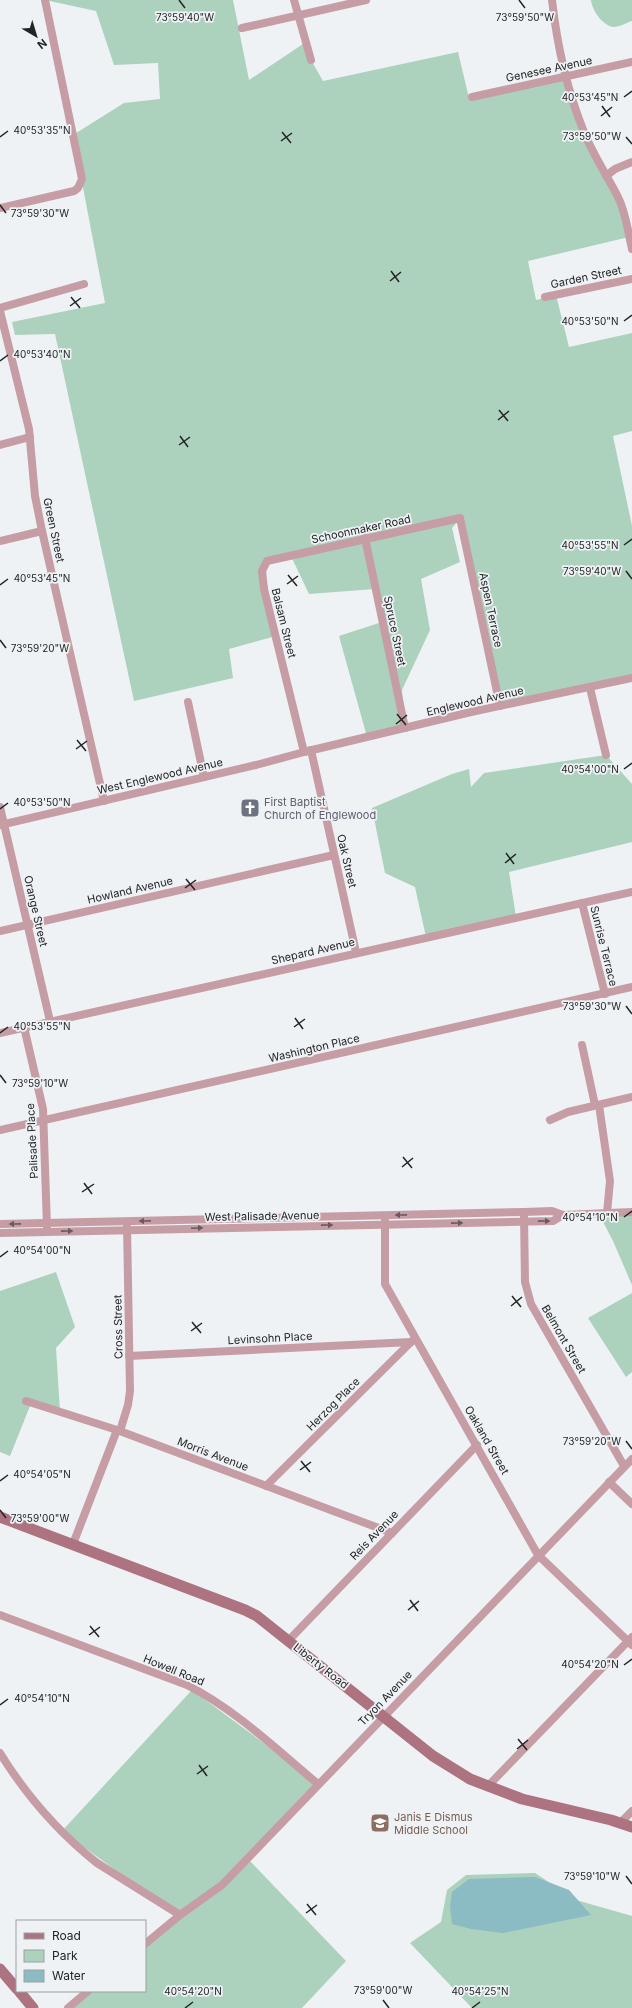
<svg xmlns="http://www.w3.org/2000/svg" width="632" height="2008" font-family="Inter,sans-serif">
  <style>
    .green { fill: #acd1bd }
    .water { fill: #8bbbc3 }
    .lines { fill: none; stroke-linecap: round; stroke-linejoin: round }
    .minor { stroke: #c69da5; stroke-width: 8 }
    .secondary { stroke: #ae7380; stroke-width: 11 }
    .oneway { fill: #6c5a5f }
    .ticks { fill: none; stroke: #232425; stroke-width: 1.5 }
    .labels { text-anchor: middle; stroke-width: 3.5; stroke-linejoin: round; paint-order: stroke }
    .street-label { font-size: 11px; fill: #232425; stroke: #eef2f5 }
    .worship-label { font-size: 11px; fill: #5b616d; stroke: #eef2f5; text-anchor: start }
    .education-label { font-size: 11px; fill: #785e54; stroke: #eef2f5; text-anchor: start }
    .ticks-label { font-size: 10px; text-anchor: middle; fill: #232425; stroke: #eef2f5; stroke-width: 3.5; stroke-linejoin: round; paint-order: stroke }
  </style>
  <rect width="100%" height="100%" fill="#eef2f5"/>
  <g class="green">
    <path d="M45,0H233L249,80L306,42L311,60L323,81L458,52L469,98L566,76L573,102L618,197L629,237L528,261L536,300L556,295L569,347L632,333V431L613,436L632,526V678L500,706L460,519L452,528L460,562L421,579L430,630L402,690L405,728L367,737L339,636L382,622L375,589L309,594L290,554L264,567L276,636L229,649L233,678L134,701L55,334L15,335L12,322L105,303L73,135L124,103L160,99L158,63L114,65L96,11Z"/>
    <path d="M591,0H632V21C626,23 620,27 613,27C602,25 592,10 591,0Z"/>
    <path d="M606,755L632,784V842L509,872L516,917L426,937L415,887L385,873L372,808L452,774L469,769L471,787L484,773Z"/>
    <path d="M632,1212V1285L613,1241L599,1214Z"/>
    <path d="M56,1272L75,1327L56,1348L60,1411L32,1401L10,1456L0,1452V1291Z"/>
    <path d="M632,1293V1372L626,1377L588,1318Z"/>
    <path d="M192,1690L319,1784L248,1859L346,1961L302,2008H67L87,1991H145V1942L177,1915L62,1831Z"/>
    <path d="M535,1873L576,1900L632,1916V2008H472L410,1943L441,1922L447,1890L466,1875Z"/>
  </g>
  <path class="water" d="M535,1877L569,1890L591,1915L503,1933L471,1929L452,1924L450,1906L452,1892L469,1879Z"/>
  <g class="lines">
    <g class="minor">
      <path d="M294,0L311,60"/>
      <path d="M552,0C557,45 567,90 584,132C593,155 607,175 618,197C626,213 628,232 632,249"/>
      <path d="M242,28L366,0"/>
      <path d="M472,97L632,62"/>
      <path d="M606,176L615,169L632,162"/>
      <path d="M0,208L74,191L78,188L82,179L45,0"/>
      <path d="M545,297L632,279"/>
      <path d="M0,308L84,284"/>
      <path d="M0,311L29,429L35,496L42,531L104,801"/>
      <path d="M0,445L30,437"/>
      <path d="M365,538L405,728"/>
      <path d="M0,541L42,531"/>
      <path d="M590,688L606,755"/>
      <path d="M188,702L204,777"/>
      <path d="M311,750L356,952"/>
      <path d="M304,752L264,589L262,571L267,561L460,518L500,706"/>
      <path d="M0,807L50,1021"/>
      <path d="M0,825L256,765L304,752L471,712L632,678"/>
      <path d="M582,903L605,994"/>
      <path d="M0,931L334,855"/>
      <path d="M24,1027L43,1109L47,1227"/>
      <path d="M0,1033L632,892"/>
      <path d="M582,1045L595,1105"/>
      <path d="M599,1105L610,1181L607,1213"/>
      <path d="M550,1120L568,1112L632,1097"/>
      <path d="M0,1130L632,987"/>
      <path d="M524,1216L525,1282L531,1304L624,1466"/>
      <path d="M385,1220V1284L538,1555L632,1645"/>
      <path d="M0,1224L524,1212L552,1211L563,1215L632,1212"/>
      <path d="M0,1233L553,1221L563,1215"/>
      <path d="M129,1356L411,1342"/>
      <path d="M26,1401L117,1430L392,1533"/>
      <path d="M120,1431L128,1405L130,1391L127,1226"/>
      <path d="M609,1482L632,1504"/>
      <path d="M266,1486L412,1341"/>
      <path d="M73,1544L117,1430"/>
      <path d="M0,1615L187,1685C236,1710 276,1749 318,1784"/>
      <path d="M288,1641L477,1445"/>
      <path d="M0,1753C26,1795 58,1832 97,1863L180,1915"/>
      <path d="M487,1787L632,1637"/>
      <path d="M620,1823L632,1811"/>
      <path d="M145,1944L180,1915L222,1885L632,1459"/>
      <path d="M68,2008L88,1991"/>
    </g>
    <g class="secondary">
      <path d="M0,1517L245,1610L257,1616L433,1756L470,1779L522,1799L611,1820L632,1827"/>
      <path d="M0,1969L17,1989"/>
      <path d="M19,1991L33,2008"/>
    </g>
  </g>
  <defs><path id="oneway-solid" d="M-6-.8H1V-3.2L6.5 0L1 3.2V.8H-6Z"/></defs>
  <g class="oneway">
    <use href="#oneway-solid" transform="translate(401 1215) rotate(179)"/>
    <use href="#oneway-solid" transform="translate(145 1221) rotate(179)"/>
    <use href="#oneway-solid" transform="translate(544 1221) rotate(-1)"/>
    <use href="#oneway-solid" transform="translate(457 1223) rotate(-1)"/>
    <use href="#oneway-solid" transform="translate(15 1224) rotate(179)"/>
    <use href="#oneway-solid" transform="translate(327 1225) rotate(-1)"/>
    <use href="#oneway-solid" transform="translate(197 1228) rotate(-2)"/>
    <use href="#oneway-solid" transform="translate(67 1231) rotate(-1)"/>
  </g>
  <path class="ticks" d="M179,0L185,8M519,0L525,8M624,97L632,91M602,106L610,117M601,116L612,107M282,132L291,143M0,137L8,131M626,137L632,144M281,141L292,133M0,205L6,213M391,271L399,282M390,281L401,272M71,297L80,308M70,306L81,298M624,321L632,315M0,361L8,355M499,410L508,421M498,420L509,411M180,436L188,447M179,445L190,437M624,545L632,539M626,571L632,579M288,575L297,586M287,584L298,576M0,585L8,579M0,640L6,648M397,714L406,725M396,724L407,715M77,740L86,751M76,749L87,741M624,769L632,763M0,809L8,803M506,853L514,864M505,863L516,854M186,879L195,890M185,888L196,880M626,1006L632,1014M295,1018L303,1029M294,1027L305,1019M0,1033L8,1027M0,1075L6,1083M403,1157L412,1168M402,1167L413,1158M84,1183L92,1194M82,1192L94,1184M624,1217L632,1211M0,1257L8,1251M512,1296L521,1307M511,1306L522,1297M192,1322L201,1333M191,1331L202,1323M626,1441L632,1449M301,1461L310,1472M300,1470L311,1462M0,1481L8,1475M0,1510L6,1518M410,1600L418,1611M408,1610L419,1601M90,1626L99,1637M89,1635L100,1627M624,1665L632,1659M0,1705L8,1699M518,1739L527,1750M517,1749L528,1740M199,1765L207,1776M197,1774L208,1766M626,1876L632,1884M307,1904L316,1915M306,1913L317,1905M383,2000L389,2008M185,2008L193,2002M472,2008L480,2002"/>
  <defs>
    <g id="church-square" transform="scale(1)"><rect x="-9" y="-9" width="18" height="18" rx="4" fill="#6b7280" stroke="#eef2f5"/><path d="M-1.2-6h2.4v3.5h3.3v2.4h-3.3V6h-2.4V-.1h-3.3v-2.4h3.3Z" fill="#fff"/></g>
    <g id="school-square" transform="scale(1)"><rect x="-9" y="-9" width="18" height="18" rx="4" fill="#8d6e63" stroke="#eef2f5"/><path d="M0-5L7-2L0 1L-7-2ZM-4 1L0 2.5L4 1V4Q0 6-4 4Z" fill="#fff"/></g>
  </defs>
  <g fill-rule="evenodd">
    <use href="#church-square" x="250" y="808"/>
    <use href="#school-square" x="380" y="1823"/>
  </g>
  <g class="labels">
    <g class="street-label">
      <text transform="translate(549 69) rotate(-12)" y="4">Genesee Avenue</text>
      <text transform="translate(586 277) rotate(-12)" y="4">Garden Street</text>
      <text transform="translate(361 529) rotate(-12)" y="4">Schoonmaker Road</text>
      <text transform="translate(54 530) rotate(78)" y="4">Green Street</text>
      <text transform="translate(491 610) rotate(78)" y="4">Aspen Terrace</text>
      <text transform="translate(284 623) rotate(76)" y="4">Balsam Street</text>
      <text transform="translate(395 631) rotate(78)" y="4">Spruce Street</text>
      <text transform="translate(475 701) rotate(-13)" y="4">Englewood Avenue</text>
      <text transform="translate(160 776) rotate(-13)" y="4">West Englewood Avenue</text>
      <text transform="translate(347 861) rotate(77)" y="4">Oak Street</text>
      <text transform="translate(130 890) rotate(-13)" y="4">Howland Avenue</text>
      <text transform="translate(36 911) rotate(77)" y="4">Orange Street</text>
      <text transform="translate(604 946) rotate(76)" y="4">Sunrise Terrace</text>
      <text transform="translate(313 951) rotate(-13)" y="4">Shepard Avenue</text>
      <text transform="translate(314 1048) rotate(-13)" y="4">Washington Place</text>
      <text transform="translate(32 1141) rotate(-93)" y="4">Palisade Place</text>
      <text transform="translate(262 1216) rotate(-1)" y="4">West Palisade Avenue</text>
      <text transform="translate(118 1327) rotate(-91)" y="4">Cross Street</text>
      <text transform="translate(270 1338) rotate(-3)" y="4">Levinsohn Place</text>
      <text transform="translate(564 1339) rotate(60)" y="4">Belmont Street</text>
      <text transform="translate(333 1404) rotate(-45)" y="4">Herzog Place</text>
      <text transform="translate(487 1440) rotate(60)" y="4">Oakland Street</text>
      <text transform="translate(213 1454) rotate(21)" y="4">Morris Avenue</text>
      <text transform="translate(374 1535) rotate(-46)" y="4">Reis Avenue</text>
      <text transform="translate(321 1666) rotate(38)" y="4">Liberty Road</text>
      <text transform="translate(174 1670) rotate(22)" y="4">Howell Road</text>
      <text transform="translate(385 1698) rotate(-46)" y="4">Tryon Avenue</text>
    </g>
    <g class="worship-label">
      <text x="264" y="806">First Baptist<tspan x="264" dy="13">Church of Englewood</tspan></text>
    </g>
    <g class="education-label">
      <text x="394" y="1821">Janis E Dismus<tspan x="394" dy="13">Middle School</tspan></text>
    </g>
  </g>
  <g class="ticks-label">
    <text x="525" y="21">73°59'50"W</text>
    <text x="185" y="21">73°59'40"W</text>
    <text x="590" y="101">40°53'45"N</text>
    <text x="42" y="134">40°53'35"N</text>
    <text x="592" y="140">73°59'50"W</text>
    <text x="40" y="217">73°59'30"W</text>
    <text x="590" y="325">40°53'50"N</text>
    <text x="42" y="358">40°53'40"N</text>
    <text x="590" y="549">40°53'55"N</text>
    <text x="592" y="575">73°59'40"W</text>
    <text x="42" y="582">40°53'45"N</text>
    <text x="40" y="652">73°59'20"W</text>
    <text x="590" y="773">40°54'00"N</text>
    <text x="42" y="806">40°53'50"N</text>
    <text x="592" y="1010">73°59'30"W</text>
    <text x="42" y="1030">40°53'55"N</text>
    <text x="40" y="1087">73°59'10"W</text>
    <text x="590" y="1221">40°54'10"N</text>
    <text x="42" y="1254">40°54'00"N</text>
    <text x="592" y="1445">73°59'20"W</text>
    <text x="42" y="1478">40°54'05"N</text>
    <text x="40" y="1522">73°59'00"W</text>
    <text x="590" y="1668">40°54'20"N</text>
    <text x="42" y="1702">40°54'10"N</text>
    <text x="592" y="1880">73°59'10"W</text>
    <text x="383" y="1994">73°59'00"W</text>
    <text x="193" y="1995">40°54'20"N</text>
    <text x="480" y="1995">40°54'25"N</text>
  </g>
  <rect x="16" y="1920" width="130" height="72" fill="#eef2f5" stroke="#9da0a2"/>
  <rect x="24" y="1933" width="20" height="6" fill="#ae7380" stroke="#9da0a2"/>
  <text x="52" y="1940" font-size="12" fill="#232425">Road</text>
  <rect x="24" y="1950" width="20" height="12" fill="#acd1bd" stroke="#9da0a2"/>
  <text x="52" y="1960" font-size="12" fill="#232425">Park</text>
  <rect x="24" y="1970" width="20" height="12" fill="#8bbbc3" stroke="#9da0a2"/>
  <text x="52" y="1980" font-size="12" fill="#232425">Water</text>
  <g transform="translate(36 36) rotate(142)" stroke="#eef2f5" stroke-width="3" paint-order="stroke">
  <path d="M0-3L7 15L0 10L-7 15Z" fill="#232425"/>
  <text y="-6" font-size="11" font-weight="bold" text-anchor="middle" fill="#232425">N</text>
  </g>
</svg>
